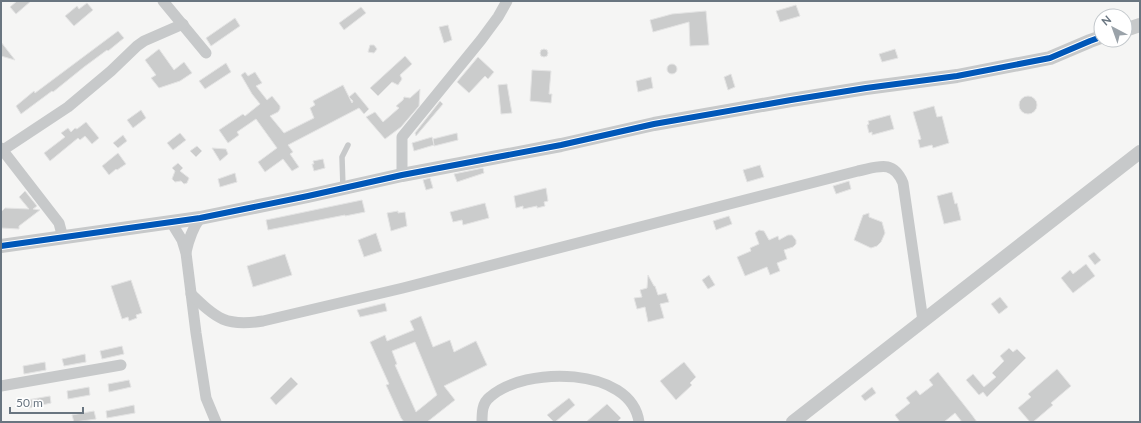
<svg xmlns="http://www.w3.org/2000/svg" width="1141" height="423" font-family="Lato,sans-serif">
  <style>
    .building { fill: #cbcccc; stroke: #e4e4e4; fill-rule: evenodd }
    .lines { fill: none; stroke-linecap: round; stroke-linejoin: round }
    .service { stroke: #c7c9ca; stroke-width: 5.5 }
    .minor { stroke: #c7c9ca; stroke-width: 11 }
    .tertiary { stroke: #c7c9ca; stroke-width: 14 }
    .cycleway-casing { stroke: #fff; stroke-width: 8 }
    .cycleway { stroke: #0057b8; stroke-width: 6 }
  </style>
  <rect width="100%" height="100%" fill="#f5f5f4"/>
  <g class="building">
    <path d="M17,1H31L16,14L10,7Z"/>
    <path d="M87,3L93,10L74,26L65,16L77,6L79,9Z"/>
    <path d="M796,5L800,16L780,22L776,11Z"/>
    <path d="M361,7L366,13L344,30L339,23Z"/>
    <path d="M706,11L709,45L690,46L689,22L653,32L650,20L672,14Z"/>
    <path d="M235,18L240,26L211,46L206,38Z"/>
    <path d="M448,25L452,40L444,43L439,27Z"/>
    <path d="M118,31L124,38L108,51L107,50L84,67L53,92L52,91L21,114L16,106L34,91L35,93Z"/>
    <path d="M1,42L15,60L1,56Z"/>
    <path d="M370,45H374L377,49L374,53L368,52Z"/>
    <path d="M159,49L174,70L184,62L192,73L180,81L159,88L151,78L156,75L145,60Z"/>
    <path d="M895,49L898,58L882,62L879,54Z"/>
    <circle cx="544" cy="53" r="4"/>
    <path d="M405,56L412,64L400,75L402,79L398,85L392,82L378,96L370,88Z"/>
    <path d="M478,57L494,72L488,79L485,76L469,93L457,82Z"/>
    <path d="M226,63L231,72L205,89L199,81Z"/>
    <circle cx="672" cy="69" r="5"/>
    <path d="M532,70L551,71L549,94H552L551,103L530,101Z"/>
    <path d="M245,72L248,76L255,72L262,83L256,86L267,100L272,96L280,106V109L278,112L270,116L284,133L314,118L310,108L315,105L313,101L343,85L352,103L353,101L349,97L355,92L369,109L364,114L359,108L288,145L293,152L290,154L299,167L292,171L283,159L265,172L258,162L277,148L256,119L237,132L239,135L228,143L219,130L243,114L245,116L260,104L252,94L241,75Z"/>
    <path d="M731,74L735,87L728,90L724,77Z"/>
    <path d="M651,77L653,88L638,92L636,81Z"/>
    <path d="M507,84L512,113L501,114L498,85Z"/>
    <path d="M420,89L419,106L401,127L385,139L366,117L375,112L383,122L399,108L396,106L403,100L404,97L410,98Z"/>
    <circle cx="1028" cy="105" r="9"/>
    <path d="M440,101L443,104L416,136L415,133Z"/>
    <path d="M934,106L937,117L942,116L949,143L933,148L932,145L920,148L918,140L921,139L913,112Z"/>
    <path d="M141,110L146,118L133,128L127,120Z"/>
    <path d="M890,115L894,129L872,135V132L869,133L867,125L869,124L868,121Z"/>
    <path d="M86,122L99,138L92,144L85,136L80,140L78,138L50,161L44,153L65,137L61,133L68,128L71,132L75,128L77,129Z"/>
    <path d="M180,133L186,140L173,150L167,143Z"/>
    <path d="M457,133L458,140L434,146L433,139Z"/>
    <path d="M123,135L127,141L118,148L113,143Z"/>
    <path d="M432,137L434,145L414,151L412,143Z"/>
    <path d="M197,146L202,151L196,157L190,151Z"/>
    <path d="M212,148L226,149L228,154L220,161Z"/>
    <path d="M118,153L126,164L117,170L116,169L109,175L102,166Z"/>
    <path d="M323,159L325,168L314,171L312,164H314L313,161Z"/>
    <path d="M178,163L183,168L180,171L189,178L187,183L184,184L181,181L175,182L172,179L175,171L172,168Z"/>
    <path d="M760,165L764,177L747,182L743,170Z"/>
    <path d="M483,168L484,173L457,182L454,174Z"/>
    <path d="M235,173L237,182L220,187L218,179Z"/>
    <path d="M430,178L433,188L426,190L423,180Z"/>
    <path d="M849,181L851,189L836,194L833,186Z"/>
    <path d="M546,188L548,201L544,202L545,206L537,208V206L523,209V206L516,208L514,196Z"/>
    <path d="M25,191L37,206L33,209L40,210L19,226V229L1,228V212L5,208L29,209L19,197Z"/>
    <path d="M952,192L955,204L957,203L961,220L944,224L937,196Z"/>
    <path d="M362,200L365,212L345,216V215L268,230L266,220Z"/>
    <path d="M485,203L489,218L463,225L462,220L453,222L450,212Z"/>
    <path d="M398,211V213L405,212L407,226L391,231L387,213Z"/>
    <path d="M869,213V217L882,222L885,233L881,242L877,246L871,248L854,240L863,215Z"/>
    <path d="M729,216L732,224L716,230L713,221Z"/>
    <path d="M759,230L764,231L769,240L778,236L779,240L788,235H792L796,240V244L793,247L784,250L787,259L777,263L780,271L770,275L767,267L745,276L737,257L751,251L750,248L759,244L755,233Z"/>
    <path d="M376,233L382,251L364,257L358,240Z"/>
    <path d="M1094,252L1101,260L1095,265L1088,256Z"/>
    <path d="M285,254L292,275L253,287L247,266Z"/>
    <path d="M1086,264L1095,276L1073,293L1061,278L1070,270L1073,274Z"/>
    <path d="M648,275L654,286H655L658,295L666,293L669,302L660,304L664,318L648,322L645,307L637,309L634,298L642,297L640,290L647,288Z"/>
    <path d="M709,275L715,285L708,289L702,280Z"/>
    <path d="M131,280L142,313L136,315L137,318L129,321L128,317L122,319L111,286Z"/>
    <path d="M1000,297L1008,307L999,314L991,304Z"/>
    <path d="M385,303L387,311L360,317L357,310Z"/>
    <path d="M421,316L433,347L450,340L454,352L476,341L487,365L444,386L455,400L427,422H404L401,418L386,385L389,384L370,342L385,335L387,341L414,330L410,321ZM415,342L437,395L416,412L395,365L397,364L392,351Z"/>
    <path d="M122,346L124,354L102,359L100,351Z"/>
    <path d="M1009,348L1013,352L1017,349L1026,358L987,397L983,392L979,395L966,380L973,374L984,387L996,377L992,373L1004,361L1000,356Z"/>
    <path d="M85,354L86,362L64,366L62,359Z"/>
    <path d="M45,362L46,370L24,374L23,366Z"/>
    <path d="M684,362L696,377L690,383L692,385L676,400L660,381Z"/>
    <path d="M1057,369L1071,386L1051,403L1053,405L1033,422H1030L1018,408L1031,397L1028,394Z"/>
    <path d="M938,372L972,415L977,422H962L955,413L944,422H900L895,415L910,403L906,398L916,390L920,395L933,385L929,380Z"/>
    <path d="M291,377L298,384L276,405L270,398Z"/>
    <path d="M129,380L131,387L109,392L108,384Z"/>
    <path d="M89,387L90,395L68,399L67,391Z"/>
    <path d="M872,387L876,393L865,401L861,396Z"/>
    <path d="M50,396L51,403L29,408L27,400Z"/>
    <path d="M569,398L575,405L555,422H554L547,415Z"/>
    <path d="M607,404L621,418L617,422H586Z"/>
    <path d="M134,405L135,413L107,418L106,411Z"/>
    <path d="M94,411L96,419L74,422L72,415Z"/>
  </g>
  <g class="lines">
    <path class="service" d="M343,188L342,157L348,145"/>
    <g class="minor">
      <path d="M163,1L206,53"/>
      <path d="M1,148L59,223L63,238"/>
      <path d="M3,150L68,107L111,71L137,46L144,41L183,24"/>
      <path d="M402,175V137L481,40L498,17L507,1"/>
      <path d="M171,222L182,240L186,253L196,333L206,398L216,422"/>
      <path d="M186,252C189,239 192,229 200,218"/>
      <path d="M191,294C217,319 226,327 263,321L403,288L858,171C878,167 893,159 903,183L923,321"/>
      <path d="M1,386L121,365"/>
      <path d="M482,422C482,413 482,403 490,397C524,366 631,366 639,422"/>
    </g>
    <g class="tertiary">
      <path d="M1125,30L1140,25"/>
      <path d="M1,246L200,218L308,196L402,175L561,145L654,124L791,100L866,88L957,76L1050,58L1090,41L1101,37"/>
      <path d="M793,422L1140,152"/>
    </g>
    <g class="cycleway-casing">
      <path id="cycleway" d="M1,246L200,218L308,196L402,175L561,145L654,124L791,100L866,88L957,76L1050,58L1090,41L1101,37"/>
    </g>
    <use href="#cycleway" class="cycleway"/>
  </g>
  <rect width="1141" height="423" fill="none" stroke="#697580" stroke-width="4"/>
  <g transform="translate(1113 28) rotate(319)"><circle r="19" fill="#ffffff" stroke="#c3c8cc"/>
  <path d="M0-3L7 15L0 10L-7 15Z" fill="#9aa2a9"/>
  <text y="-6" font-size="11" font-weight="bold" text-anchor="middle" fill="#697580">N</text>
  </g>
  <path d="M10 407v6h73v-6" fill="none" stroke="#697580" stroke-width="2"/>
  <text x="16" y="407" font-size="12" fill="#697580" stroke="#ffffff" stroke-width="3" paint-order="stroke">50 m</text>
</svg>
